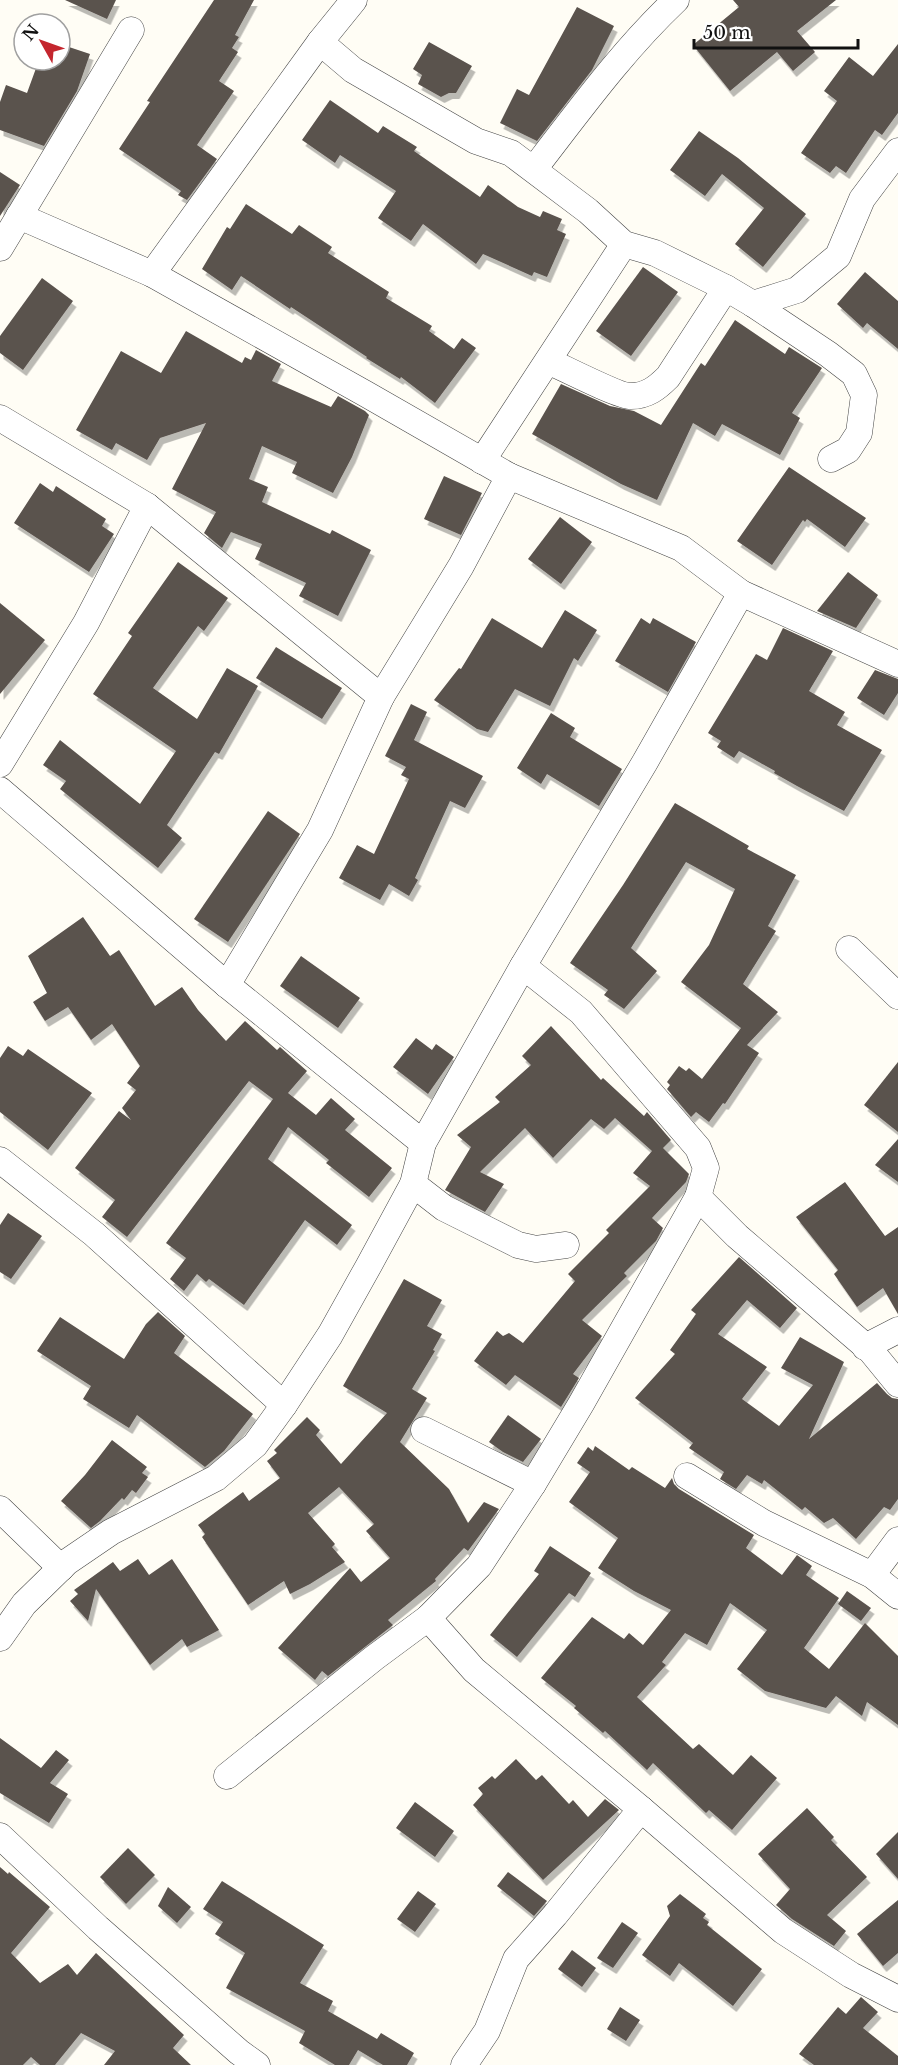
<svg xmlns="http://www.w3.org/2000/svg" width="898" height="2065" font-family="'Libre Baskerville',serif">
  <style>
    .building { fill: #5a524d; filter: url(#shadow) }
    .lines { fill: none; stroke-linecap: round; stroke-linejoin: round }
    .minor-casing { stroke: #444; stroke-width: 27 }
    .minor { stroke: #fff; stroke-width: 26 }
  </style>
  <defs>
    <filter id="shadow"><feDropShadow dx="3.5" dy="6" stdDeviation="0" flood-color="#0004"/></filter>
  </defs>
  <rect width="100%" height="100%" fill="#fffdf5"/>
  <g class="building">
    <path d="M65,0H116L107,19Z"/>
    <path d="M214,0H254L235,35L239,37L232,48L238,52L219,81L234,91L197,145L217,159L187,200L178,195L181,191L119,149L150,102L147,101Z"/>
    <path d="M733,0H836L797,31L815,52L793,71L777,52L730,91L693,45L739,7Z"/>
    <path d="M577,7L614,26L592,70L537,141L500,123L517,89L529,95Z"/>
    <path d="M429,42L472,66L456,93H449L441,97L418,84L422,75L413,69Z"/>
    <path d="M60,44L90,54L77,91L44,146L0,130V102L6,85L27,93L39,60H60Z"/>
    <path d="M898,44V113L882,135L875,130L846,173L836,166L830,173L801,153L837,101L824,91L849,57L873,76Z"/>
    <path d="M330,100L378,133L383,126L417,147L414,151L480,197L488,185L518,207L540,217L543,211L562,219L557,230L566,234L547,277L534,272L532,276L483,254L476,264L423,224L411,241L378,218L396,191L340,155L335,163L302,140Z"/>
    <path d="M699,131L738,158L806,214L763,267L735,244L764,208L722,174L705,196L670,170Z"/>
    <path d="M0,172L20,185L0,216Z"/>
    <path d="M246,204L292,234L299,225L332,247L328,253L389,292L386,298L432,326L429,331L454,349L462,338L476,348L435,403L401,377L400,379L366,358L367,357L291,307L290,309L241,276L232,290L202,269L227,227L230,229Z"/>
    <path d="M643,267L678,292L631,356L596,331Z"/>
    <path d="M865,272L898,301V349L867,323L863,328L837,304Z"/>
    <path d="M42,278L73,301L23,370L0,353V336Z"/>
    <path d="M735,320L785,354L789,347L822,368L792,413L800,418L780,455L722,424L715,436L693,423L657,500L621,484L532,434L561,384L610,406L634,411L661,425L701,363L705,366Z"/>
    <path d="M186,331L242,363L245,357L251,360L256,350L281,364L272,381L331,407L338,396L365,411L369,415L352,457L333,493L292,473L297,462L262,446L249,479L268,487L262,502L330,534L332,530L371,550L338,616L299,596L306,583L255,559L262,544L231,532L222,548L204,533L216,512L172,489L206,423L160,438L147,460L116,443L112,450L76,430L121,351L161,373Z"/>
    <path d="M789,467L866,518L845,547L807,519L805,522L803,520L772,565L737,541Z"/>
    <path d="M444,476L482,493L461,535L424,519Z"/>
    <path d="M40,483L53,492L56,486L106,519L102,526L114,534L89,572L14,523Z"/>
    <path d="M560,517L592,542L561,584L528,559Z"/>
    <path d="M178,562L228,598L204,631L198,626L153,688L197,719L227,668L258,686L219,754L215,752L167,825L182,838L158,868L60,789L66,781L43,765L60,740L140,804L176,751L93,694L132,636L128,633Z"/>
    <path d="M848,572L878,595L856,628L817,611Z"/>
    <path d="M0,603L45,640L0,694Z"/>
    <path d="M565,610L597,630L578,661L574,658L550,706L515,689L488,732L477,729L434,700L459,668L461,669L492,618L542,648Z"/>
    <path d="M641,618L650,624L653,618L696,642L668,692L615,661Z"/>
    <path d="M783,628L833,651L809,691L845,712L837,725L882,750L844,811L797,786L774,773L775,771L739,751L734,758L717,747L721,741L708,733L756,654L767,660Z"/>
    <path d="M276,647L342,688L322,719L256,678Z"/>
    <path d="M875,670L898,679V693L884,715L857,698Z"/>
    <path d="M411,704L427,712L414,740L483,776L465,808L450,801L415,878L418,880L409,896L389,884L380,900L339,878L357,845L374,854L409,779L401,775L406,767L385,756Z"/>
    <path d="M551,713L575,728L570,737L622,769L599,806L547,774L541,784L517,768Z"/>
    <path d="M675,803L749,846L747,849L796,875L768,926L776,931L743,984L778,1012L747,1045L759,1053L725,1104L723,1103L709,1122L696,1112L691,1117L667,1089L670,1085L667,1082L679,1066L686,1071L689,1068L702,1079L741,1028L681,982L709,945L735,889L686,862L631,948L657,971L624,1009L604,995L608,990L570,963L623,885Z"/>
    <path d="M268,811L300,834L228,942L194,919Z"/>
    <path d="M83,917L110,956L119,950L155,1006L182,987L198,1010L226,1041L245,1021L277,1050L280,1047L307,1071L288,1093L316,1115L331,1098L355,1119L345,1130L392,1168L369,1197L326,1163L329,1160L288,1127L268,1159L352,1225L337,1245L305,1220L244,1305L209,1279L206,1282L197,1274L184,1291L170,1279L186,1258L166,1243L273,1099L249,1081L127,1237L102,1217L115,1200L75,1168L119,1111L131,1120L122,1108L136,1090L127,1083L140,1066L112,1024L91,1040L68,1007L45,1021L33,1002L47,993L28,956Z"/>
    <path d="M301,956L360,998L338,1028L280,986Z"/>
    <path d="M551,1026L601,1080L603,1078L644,1116L647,1112L671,1140L663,1148L689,1174L686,1182L652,1218L663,1228L656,1241L624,1273L627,1276L582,1320L602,1336L573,1374L579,1378L561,1407L515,1375L506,1385L474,1361L497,1331L503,1336L509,1333L523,1343L575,1281L568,1274L609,1233L606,1230L650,1186L633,1173L652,1151L615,1118L604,1129L591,1119L553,1158L525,1128L480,1172L504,1184L485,1212L445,1190L471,1147L457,1135L500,1102L495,1097L531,1065L522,1056Z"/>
    <path d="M416,1038L432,1050L436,1044L454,1057L428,1094L393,1067Z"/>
    <path d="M8,1046L23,1056L28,1049L92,1093L48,1150L0,1112V1058Z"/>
    <path d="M898,1062V1132L864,1105Z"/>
    <path d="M898,1139V1182L875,1165Z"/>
    <path d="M845,1182L885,1236L898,1227V1314L883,1288L857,1307L834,1274L838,1270L796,1217Z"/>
    <path d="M8,1213L42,1236L11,1279L0,1272V1225Z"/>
    <path d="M739,1257L797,1308L780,1328L747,1300L718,1334L767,1367L742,1399L779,1426L813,1385L781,1368L800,1337L844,1362L809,1439L877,1383L887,1394L892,1398L898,1399V1499L890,1510L884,1507L856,1539L833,1518L824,1523L805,1507L802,1510L764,1480L762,1484L747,1475L736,1489L720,1479L724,1472L689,1448L693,1443L635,1398L675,1354L670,1350L696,1314L691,1310Z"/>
    <path d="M404,1279L442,1300L427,1326L442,1334L433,1350L435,1351L412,1389L427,1398L400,1442L449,1489L468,1523L484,1502L499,1509L468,1551L464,1548L435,1579L436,1581L388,1620L393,1625L328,1676L322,1671L315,1680L278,1648L350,1568L361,1582L390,1558L366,1531L374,1524L339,1487L308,1513L335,1544L332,1547L345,1562L310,1584L290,1594L284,1581L248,1605L202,1537L205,1534L198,1525L243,1492L249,1501L280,1478L267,1461L277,1453L274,1450L307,1417L320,1430L316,1435L341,1464L387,1413L343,1386Z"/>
    <path d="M158,1312L185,1336L174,1353L253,1414L224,1451L205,1467L137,1415L129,1428L83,1399L91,1386L37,1351L60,1317L124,1359L146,1324Z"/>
    <path d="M508,1415L541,1439L523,1462L503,1452L489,1442Z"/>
    <path d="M112,1440L147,1467L142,1473L148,1477L136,1493L132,1490L124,1500L122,1498L100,1521L91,1528L61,1501L85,1475Z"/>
    <path d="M595,1446L629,1470L632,1467L665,1488L672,1478L674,1484L679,1489L754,1535L746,1548L782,1575L797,1555L812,1566L806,1575L839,1598L804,1648L829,1669L865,1623L898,1656V1725L867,1702L862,1716L836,1696L826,1708L765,1691L737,1669L767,1630L730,1603L707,1645L685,1633L662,1662L666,1665L637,1697L693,1749L699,1744L733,1775L751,1755L777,1778L732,1830L709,1810L706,1813L653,1763L647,1770L605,1731L603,1733L574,1708L576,1706L541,1678L592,1617L624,1639L629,1633L643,1645L671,1610L634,1591L598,1568L618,1538L569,1502L590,1472L577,1463L588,1447L593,1451Z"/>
    <path d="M550,1546L591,1573L575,1597L569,1593L517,1657L490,1635L539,1574L534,1571Z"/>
    <path d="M138,1559L149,1575L172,1559L219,1630L187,1647L182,1639L150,1665L96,1589L88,1621L70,1601L78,1594L74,1590L113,1562L120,1571Z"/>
    <path d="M847,1591L871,1608L861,1621L838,1604Z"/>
    <path d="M0,1738L41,1768L56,1750L69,1760L50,1783L68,1794L49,1823L0,1793Z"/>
    <path d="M516,1759L536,1780L542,1775L569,1804L573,1800L588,1817L605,1799L619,1810L543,1880L473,1805L483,1794L478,1788L492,1776L495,1779Z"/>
    <path d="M415,1802L454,1831L435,1857L396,1828Z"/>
    <path d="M807,1808L834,1837L831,1840L867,1877L827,1915L846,1931L834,1946L792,1919L776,1905L790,1889L758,1854Z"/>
    <path d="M898,1832V1879L876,1854Z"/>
    <path d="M128,1848L155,1875L126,1904L100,1877Z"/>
    <path d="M0,1867L8,1874L9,1872L50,1907L11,1953L40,1983L68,1964L77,1975L96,1953L184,2035L173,2048L191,2065H104L115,2051L81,2033L55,2065H40L31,2057L23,2065H0Z"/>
    <path d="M508,1872L547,1901L534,1916L497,1886Z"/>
    <path d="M222,1881L324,1945L300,1983L333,2001L328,2011L377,2039L381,2033L414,2053L407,2065H383L358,2050L349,2065H335L299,2043L305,2031L226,1988L245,1953L215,1934L223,1922L203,1909Z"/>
    <path d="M168,1887L191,1907L177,1923L158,1906Z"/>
    <path d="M418,1891L436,1904L415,1932L397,1919Z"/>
    <path d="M680,1894L706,1914L703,1918L709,1922L707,1925L762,1969L733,2006L679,1963L670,1976L642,1955L670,1916L667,1906Z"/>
    <path d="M898,1900V1953L883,1966L857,1934Z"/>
    <path d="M622,1922L638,1933L613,1968L597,1958Z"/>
    <path d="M572,1950L596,1968L582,1987L558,1969Z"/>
    <path d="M861,1997L878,2012L863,2028L898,2056V2065H814L799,2054L838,2007L846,2014Z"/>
    <path d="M620,2007L640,2020L626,2041L607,2029Z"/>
  </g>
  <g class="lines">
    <g class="minor-casing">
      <g id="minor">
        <path d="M320,42L353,70L476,141L511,153L588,211L624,244L655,253L726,288L753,304L828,354L854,374L864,395L859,433L848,450L831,459"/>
        <path d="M534,169C579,111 622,51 676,0"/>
        <path d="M19,216L152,274L366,394L509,476L461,566L381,697L320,830L227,985"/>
        <path d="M0,248L131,30"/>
        <path d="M152,274L320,42L354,0"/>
        <path d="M753,304L797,290L838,256L862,199L898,151"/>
        <path d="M548,361C562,367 620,397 631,396C647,396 657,388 668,377L726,288"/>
        <path d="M0,418L147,506L381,697"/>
        <path d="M482,461L624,244"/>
        <path d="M509,476L681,548L741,593L898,664"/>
        <path d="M0,764L86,623L147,506"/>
        <path d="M0,790L227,985L423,1143"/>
        <path d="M849,949L898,996"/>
        <path d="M0,1160L94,1234L284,1405"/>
        <path d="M413,1184L444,1208L518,1245L536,1249L566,1245"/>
        <path d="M698,1197L737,1236L871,1351L898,1384"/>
        <path d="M865,1347L898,1330"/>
        <path d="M424,1430L533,1484"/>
        <path d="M687,1476L764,1523L872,1575L898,1596"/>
        <path d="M0,1509L61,1568"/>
        <path d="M872,1575L898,1540"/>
        <path d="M428,1618L474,1670L641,1809L783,1931L851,1975L898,1999"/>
        <path d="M0,1638L24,1604L67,1562L111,1532L216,1478L255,1445L284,1405L330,1335L368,1267L413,1184L423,1143L523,966L645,762L741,593"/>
        <path d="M227,1776L374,1658L428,1618L479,1566L533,1484L581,1404L698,1197L706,1168L698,1148L581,1012L523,966"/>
        <path d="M0,1836L98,1928L239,2052L257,2065"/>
        <path d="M464,2065L487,2031L516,1959L555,1915L641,1809"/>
      </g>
    </g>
    <use href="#minor" class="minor"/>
  </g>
  <g transform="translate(42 42) rotate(310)"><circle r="28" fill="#ffffff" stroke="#a0a0a0" stroke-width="1.5"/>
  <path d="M0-4.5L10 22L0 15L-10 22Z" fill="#c4262e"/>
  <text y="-9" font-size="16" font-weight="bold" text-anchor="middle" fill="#111111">N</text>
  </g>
  <path d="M694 39v9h164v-9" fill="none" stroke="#111111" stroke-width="3"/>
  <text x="703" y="39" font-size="18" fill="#111111" stroke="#ffffff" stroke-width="4.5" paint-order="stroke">50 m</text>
</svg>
